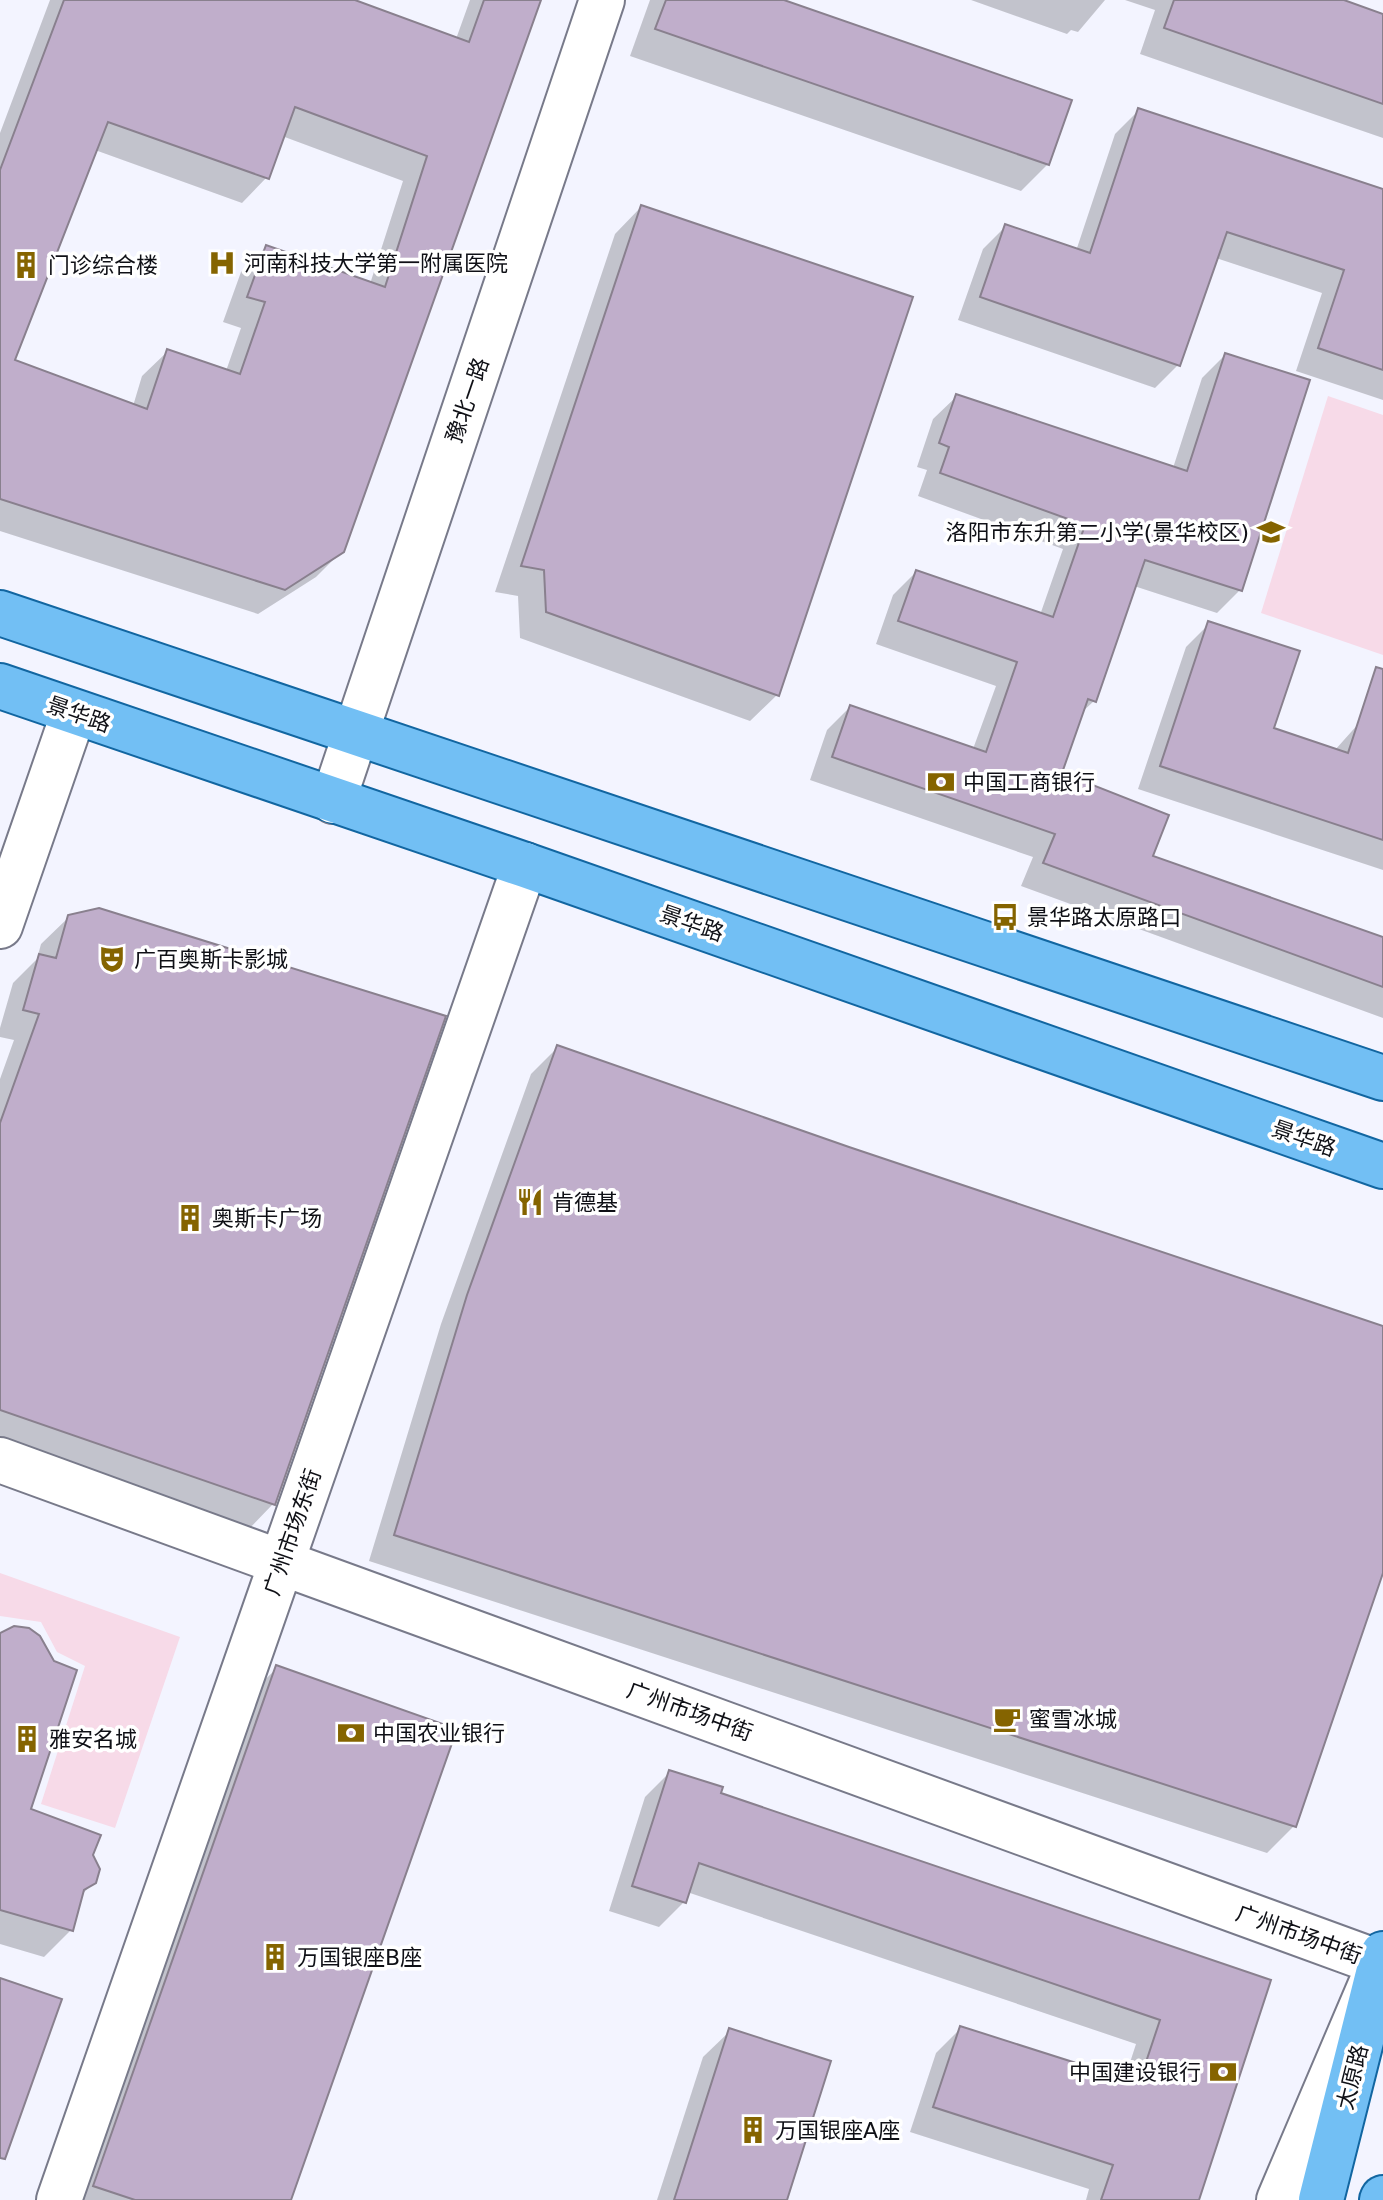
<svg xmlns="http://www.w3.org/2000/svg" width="1383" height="2200" font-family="'DejaVu Sans','Noto Sans SC',sans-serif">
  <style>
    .green { fill: #f7dae8 }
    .shadow { fill: #0003; fill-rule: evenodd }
    .building { fill: #c0aecb; stroke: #89808e; stroke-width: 2; fill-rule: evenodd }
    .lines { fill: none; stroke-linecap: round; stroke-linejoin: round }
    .minor-casing { stroke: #787a8a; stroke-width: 48 }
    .major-casing { stroke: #1266a1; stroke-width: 48 }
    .minor { stroke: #fff; stroke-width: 44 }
    .major { stroke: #72bff4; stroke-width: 44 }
    .labels { text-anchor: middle; stroke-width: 7; stroke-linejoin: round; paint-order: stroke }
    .poi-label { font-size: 22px; fill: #0f1016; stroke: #fff; text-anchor: start }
    .street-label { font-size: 22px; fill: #0f1016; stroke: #fff }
  </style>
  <rect width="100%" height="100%" fill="#f3f4ff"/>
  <g class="green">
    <path d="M1328,396L1383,415V655L1261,613Z"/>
    <path d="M0,1573L180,1637L115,1828L41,1804L85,1666L57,1652L41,1622L0,1616Z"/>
  </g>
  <g class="shadow">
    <path d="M50,0H349L456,39L470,0H539L342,551L316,577L258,614L0,531V133ZM282,136L403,181L370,284L266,247L241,272L223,322L241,328L226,371L168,351L142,376L133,406L12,361L95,150L242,203L267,177Z"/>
    <path d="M650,0H777L1048,164L1021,191L630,56Z"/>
    <path d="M971,0H1105L1078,32L1071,30L1067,34Z"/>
    <path d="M1125,0H1339L1383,16V138L1140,54L1155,10Z"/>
    <path d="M1138,111L1383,191V400L1296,371L1322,293L1216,258L1178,365L1155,388L958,320L983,249L1006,226L1076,251L1115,134Z"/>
    <path d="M641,207L777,695L750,721L520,638L518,596L495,592L615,234Z"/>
    <path d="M1225,355L1240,590L1217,613L1134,586L1094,701L1081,713L1060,774L1150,857L1383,939V1018L1021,886L1033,857L810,780L827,730L850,707L973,749L996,686L876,644L893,595L916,572L1040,615L1063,549L918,496L927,470L917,467L933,419L957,396L1173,468L1202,378Z"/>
    <path d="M1209,624L1271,730L1335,750L1360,722L1383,729V870L1138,789L1186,647Z"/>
    <path d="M69,917L273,1504L247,1531L0,1445V1079L14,1040L0,1037V1028L13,983L37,959L41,944Z"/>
    <path d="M558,1047L849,1149L1383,1327V1565L1294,1826L1267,1853L369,1561L441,1324L531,1074Z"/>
    <path d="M0,1635L29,1810L91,1855L95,1882L80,1896L71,1930L44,1957L0,1944Z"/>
    <path d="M277,1668L289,2200H72L250,1694Z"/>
    <path d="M670,1772L719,1794L1268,1982L1197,2200H1086L1089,2189L910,2132L936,2053L961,2028L1124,2081L1136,2044L687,1892L684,1902L659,1927L609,1911L645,1797Z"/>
    <path d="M730,2031L784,2200H657L703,2057Z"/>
  </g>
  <g class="building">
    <path d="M64,0H355L469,42L484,0H541L344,552L285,590L0,499V170ZM295,107L427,156L385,287L266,245L247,297L265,302L240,374L167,349L147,409L15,360L108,122L269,179Z"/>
    <path d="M666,0H784L1072,100L1049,165L655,29Z"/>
    <path d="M1174,0H1344L1383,14V104L1164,28Z"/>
    <path d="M1138,108L1383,189V370L1318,348L1344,270L1227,232L1180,366L980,297L1005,224L1090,253Z"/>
    <path d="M641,205L913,297L779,696L546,612L544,570L521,566Z"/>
    <path d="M1225,353L1310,380L1242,591L1145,560L1096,702L1088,699L1062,773L1169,815L1153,856L1383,937V987L1043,863L1055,834L832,757L850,705L986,752L1017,662L898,621L916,570L1053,617L1085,525L940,473L949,447L939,443L956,394L1187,471Z"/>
    <path d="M1208,621L1300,651L1274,728L1348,753L1376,667L1383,669V840L1160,766Z"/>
    <path d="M99,908L446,1016L275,1505L0,1410V1123L39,1014L23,1010L39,954L56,958L68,915Z"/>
    <path d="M557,1045L849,1147L1383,1326V1573L1296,1827L394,1535L467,1295Z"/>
    <path d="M14,1626L29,1628L40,1636L54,1661L77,1670L31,1809L101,1835L93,1855L100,1869L96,1883L84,1890L73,1931L0,1910V1633Z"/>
    <path d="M276,1665L457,1729L291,2200H135L93,2186Z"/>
    <path d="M669,1770L723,1787L721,1793L1271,1980L1199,2200H1101L1113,2165L933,2107L960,2026L1139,2083L1160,2020L699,1863L686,1903L632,1886Z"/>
    <path d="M0,1978L62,1999L5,2159L0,2158Z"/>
    <path d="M729,2028L831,2061L787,2200H674Z"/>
  </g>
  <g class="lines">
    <g class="minor-casing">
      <g id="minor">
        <path d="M333,801L602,0"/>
        <path d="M0,926L74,712"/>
        <path d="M0,1460L1380,1963L1279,2200"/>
        <path d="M59,2200L525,865"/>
      </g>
    </g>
    <g class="major-casing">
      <g id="major">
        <path d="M0,613L1383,1078"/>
        <path d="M0,686L525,865L1383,1166"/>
        <path d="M1321,2200L1383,1954"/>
        <path d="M1382,2200L1383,2198"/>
      </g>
    </g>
    <use href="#minor" class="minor"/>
    <use href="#major" class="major"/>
  </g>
  <defs>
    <g id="hospital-bare" transform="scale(2.16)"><path d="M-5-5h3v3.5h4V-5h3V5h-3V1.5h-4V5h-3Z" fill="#856400" stroke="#fff" stroke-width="2.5" paint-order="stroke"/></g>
    <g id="building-bare" transform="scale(2.16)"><path d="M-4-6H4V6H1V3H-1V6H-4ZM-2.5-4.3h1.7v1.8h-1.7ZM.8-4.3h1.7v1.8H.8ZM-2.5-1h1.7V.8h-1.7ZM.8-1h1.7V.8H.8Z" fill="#856400" stroke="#fff" stroke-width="2.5" paint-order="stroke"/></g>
    <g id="school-bare" transform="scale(2.16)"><path d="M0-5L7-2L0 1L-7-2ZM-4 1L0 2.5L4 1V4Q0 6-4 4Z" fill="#856400" stroke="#fff" stroke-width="2.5" paint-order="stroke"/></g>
    <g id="bank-bare" transform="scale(2.16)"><path d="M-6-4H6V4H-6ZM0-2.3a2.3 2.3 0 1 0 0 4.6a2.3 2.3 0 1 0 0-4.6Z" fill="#856400" stroke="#fff" stroke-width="2.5" paint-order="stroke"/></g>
    <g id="bus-bare" transform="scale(2.16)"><path d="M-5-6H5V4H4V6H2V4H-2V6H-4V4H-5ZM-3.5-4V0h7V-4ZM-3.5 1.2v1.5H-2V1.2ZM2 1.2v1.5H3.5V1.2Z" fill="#856400" stroke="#fff" stroke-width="2.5" paint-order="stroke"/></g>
    <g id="theatre-bare" transform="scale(2.16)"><path d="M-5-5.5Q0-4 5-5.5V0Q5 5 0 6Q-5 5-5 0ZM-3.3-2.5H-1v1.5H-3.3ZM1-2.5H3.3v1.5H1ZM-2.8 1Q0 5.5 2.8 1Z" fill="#856400" stroke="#fff" stroke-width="2.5" paint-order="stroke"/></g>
    <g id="restaurant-bare" transform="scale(2.16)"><path d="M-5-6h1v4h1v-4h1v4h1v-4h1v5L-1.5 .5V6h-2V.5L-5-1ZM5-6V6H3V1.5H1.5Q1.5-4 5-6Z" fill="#856400" stroke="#fff" stroke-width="2.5" paint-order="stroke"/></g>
    <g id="cafe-bare" transform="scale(2.16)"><path d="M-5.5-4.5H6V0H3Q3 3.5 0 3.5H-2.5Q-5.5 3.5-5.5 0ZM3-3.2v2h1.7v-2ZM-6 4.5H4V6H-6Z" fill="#856400" stroke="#fff" stroke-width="2.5" paint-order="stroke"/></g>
  </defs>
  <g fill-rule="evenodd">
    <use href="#hospital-bare" x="222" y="263"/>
    <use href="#building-bare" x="26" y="265"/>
    <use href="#school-bare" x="1271" y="532"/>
    <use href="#bank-bare" x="941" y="782"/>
    <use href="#bus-bare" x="1005" y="917"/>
    <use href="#theatre-bare" x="112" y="959"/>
    <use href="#restaurant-bare" x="530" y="1202"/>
    <use href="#building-bare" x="190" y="1218"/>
    <use href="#cafe-bare" x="1007" y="1719"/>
    <use href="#bank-bare" x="351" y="1733"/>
    <use href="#building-bare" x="27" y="1739"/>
    <use href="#building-bare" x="275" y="1957"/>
    <use href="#bank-bare" x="1223" y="2072"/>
    <use href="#building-bare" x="753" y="2130"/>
  </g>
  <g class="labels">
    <g class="poi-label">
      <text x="244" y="271">河南科技大学第一附属医院</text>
      <text x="48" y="273">门诊综合楼</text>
      <text x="1249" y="540" text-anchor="end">洛阳市东升第二小学(景华校区)</text>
      <text x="963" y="790">中国工商银行</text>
      <text x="1027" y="925">景华路太原路口</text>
      <text x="134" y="967">广百奥斯卡影城</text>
      <text x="552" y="1210">肯德基</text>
      <text x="212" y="1226">奥斯卡广场</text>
      <text x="1029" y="1727">蜜雪冰城</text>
      <text x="373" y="1741">中国农业银行</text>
      <text x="49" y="1747">雅安名城</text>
      <text x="297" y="1965">万国银座B座</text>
      <text x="1201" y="2080" text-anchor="end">中国建设银行</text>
      <text x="775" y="2138">万国银座A座</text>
    </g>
    <g class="street-label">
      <text transform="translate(467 400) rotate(-71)" y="8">豫北一路</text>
      <text transform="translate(79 714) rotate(19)" y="8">景华路</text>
      <text transform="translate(692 923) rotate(19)" y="8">景华路</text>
      <text transform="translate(1304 1138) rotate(19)" y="8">景华路</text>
      <text transform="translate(292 1532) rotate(-71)" y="8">广州市场东街</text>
      <text transform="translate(690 1711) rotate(20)" y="8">广州市场中街</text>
      <text transform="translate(1299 1934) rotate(20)" y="8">广州市场中街</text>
      <text transform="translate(1352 2077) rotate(-76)" y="8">太原路</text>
    </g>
  </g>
</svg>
